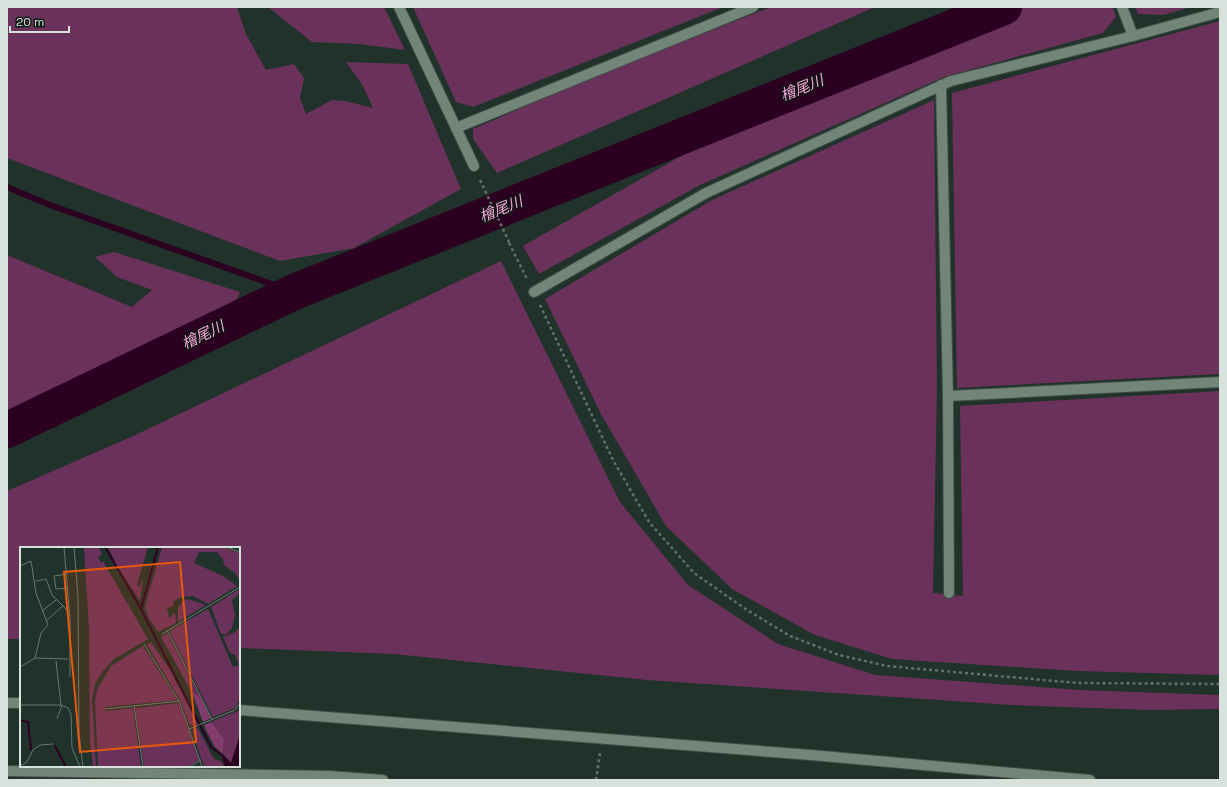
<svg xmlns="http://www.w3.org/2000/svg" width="1227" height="787" font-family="'Space Grotesk','Noto Sans JP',sans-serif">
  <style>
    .green { fill: #6a325a }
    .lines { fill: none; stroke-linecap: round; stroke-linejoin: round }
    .stream { stroke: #2c0021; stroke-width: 6 }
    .river { stroke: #2c0021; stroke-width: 36 }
    .minor-casing { stroke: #3f4d46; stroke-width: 12 }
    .path { stroke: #62726a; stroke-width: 2.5; stroke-dasharray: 3 3; stroke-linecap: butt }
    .minor { stroke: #718579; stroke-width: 10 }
    .labels { text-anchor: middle; stroke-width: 3; stroke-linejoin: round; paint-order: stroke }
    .water-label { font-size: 15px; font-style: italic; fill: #f6a6dc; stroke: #101813 }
    .inset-river { fill: none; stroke: #2c0021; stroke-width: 2 }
    .inset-road { fill: none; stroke: #697871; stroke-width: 1 }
    .view { fill: #e8590c; fill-opacity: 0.15; stroke: #e8590c; stroke-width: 2 }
    .inset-edge { fill: none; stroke: #d7e2dc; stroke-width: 2 }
  </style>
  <rect width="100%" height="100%" fill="#203229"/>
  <g class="green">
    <path d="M7,7H237L246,34L266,70L294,64L304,78L300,98L306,114L332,100L345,101L373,108L363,86L346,62L408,64L461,189L354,248L280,261L7,158Z"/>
    <path d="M268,7H384L405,50L359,44L312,42Z"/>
    <path d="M413,7H723L473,107L456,102Z"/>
    <path d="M771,7H875L497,173L473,139V129L604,72Z"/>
    <path d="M1026,7H1113L1116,17L1103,33L944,77L700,185L539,274L523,246L727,130Z"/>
    <path d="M1135,7H1191L1163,15L1138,14Z"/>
    <path d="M1220,21V374L957,388L952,93Z"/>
    <path d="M934,100L937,388L933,593L963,596L960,406L1220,391V675L1077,671L892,659L815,635L732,589L666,526L601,414L545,299L712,200Z"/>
    <path d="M114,252L240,292L237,299L197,324L7,424V255L132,307L152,290L117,277L95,257Z"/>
    <path d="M501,261L620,502L688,585L778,644L875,675L1079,690L1220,695V709L1150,710L1012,705L647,680L394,654L239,648V548H21V639H7V491L131,437Z"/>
  </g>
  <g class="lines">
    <path class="stream" d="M7,187L50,205L294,292"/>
    <path class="river" d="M7,430L294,292L1004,7"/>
    <g class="minor-casing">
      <g id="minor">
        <path d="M399,7L474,166"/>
        <path d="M1122,7L1133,36L1220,12"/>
        <path d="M941,85L948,396L949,593"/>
        <path d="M456,128L753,7"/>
        <path d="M534,292L706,193L951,81L1133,36"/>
        <path d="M948,396L1220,382"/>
        <path d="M7,703H21"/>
        <path d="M239,710L811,755L1090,780"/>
        <path d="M7,771L330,776L383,780"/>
      </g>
    </g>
    <g class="path">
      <path d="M480,180L510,244"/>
      <path d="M509,243L527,279"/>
      <path d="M540,305L613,460L649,522L694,573L744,608L790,636L839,655L887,666L1077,683L1220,684"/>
      <path d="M596,780L600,753"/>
    </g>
    <use href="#minor" class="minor"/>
  </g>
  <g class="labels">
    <g class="water-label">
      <text transform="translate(802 88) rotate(-22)" y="5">檜尾川</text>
      <text transform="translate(501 209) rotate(-22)" y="5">檜尾川</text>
      <text transform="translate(203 335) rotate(-26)" y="5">檜尾川</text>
    </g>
  </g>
  <g transform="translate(20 547)">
    <rect width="220" height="220" fill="#203229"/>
    <path d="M64,0H78L82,7L78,10L81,16L83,14L128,92L94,112L83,124L75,137L72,152L76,220H73L70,193L69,81ZM88,0H128L117,38L119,40L123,32L120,54L97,19ZM142,0H202L220,6V34L215,26L204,18L203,12L197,5H179L174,16L203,29L217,39L188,57L173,49L158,51L153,55L154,59L147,61L149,71L155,66L156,76L138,85L128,70L125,59ZM220,42L219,47L212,53L215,68L212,81L206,88L201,87L191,60ZM168,52L186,58L158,75V61L163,54ZM188,62L213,120L219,118L215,108L210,106L203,90L215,85L220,80V152L215,161L193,170L150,86L151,83ZM147,86L179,148L172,146L141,90ZM131,95L150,123L178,177L172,179L169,177L161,155L127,98ZM123,99L157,153L85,160V164L113,161L121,220H78L75,154L77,143L91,119ZM159,156L179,213L167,220H124L115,161ZM220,163V188L211,216L203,207L204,192L191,175ZM177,180L194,212L201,214L205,220H184L173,186V182Z" fill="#6a325a"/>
    <path d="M172,146L179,148L191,171L183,175ZM191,175L204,192L203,207L195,200L187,185L184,178Z" fill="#813b6d"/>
    <path d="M220,188V220H205L201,206L211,216Z" fill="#2c0021"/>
    <path class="inset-river" d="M85,0L121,62L191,200L203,209L211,220M121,62L138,0M0,173L8,175L11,203M35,199L46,220"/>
    <path class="inset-road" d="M44,0L50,73V130M54,0L58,50L59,187L63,220M206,0L220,5M0,19L11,14L16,46L28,78L21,86L15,111L0,120M47,27L34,29L36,42L48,41M16,34L26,32L32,48L49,65M22,64L36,53M26,74L43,59M147,83L192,172M142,87L220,40M124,97L160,156L169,182M15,111L48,112M36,114L41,158M0,158H41L48,161L51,167L52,201L60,220M114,159L123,220M85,162L160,154M37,172L42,158M0,219L7,215L13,203L20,198L33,197M169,220L181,213M182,220L169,182L215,163L220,156"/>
    <path class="view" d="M160,15L176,195L60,205L44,25Z"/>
    <rect width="220" height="220" class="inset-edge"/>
  </g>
  <rect width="1227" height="787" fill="none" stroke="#d7e2dc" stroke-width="16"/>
  <path d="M10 26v6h59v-6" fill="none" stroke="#d7e2dc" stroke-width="2"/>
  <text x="16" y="26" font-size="12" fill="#d7e2dc" stroke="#101813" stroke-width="3" paint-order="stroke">20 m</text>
</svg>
